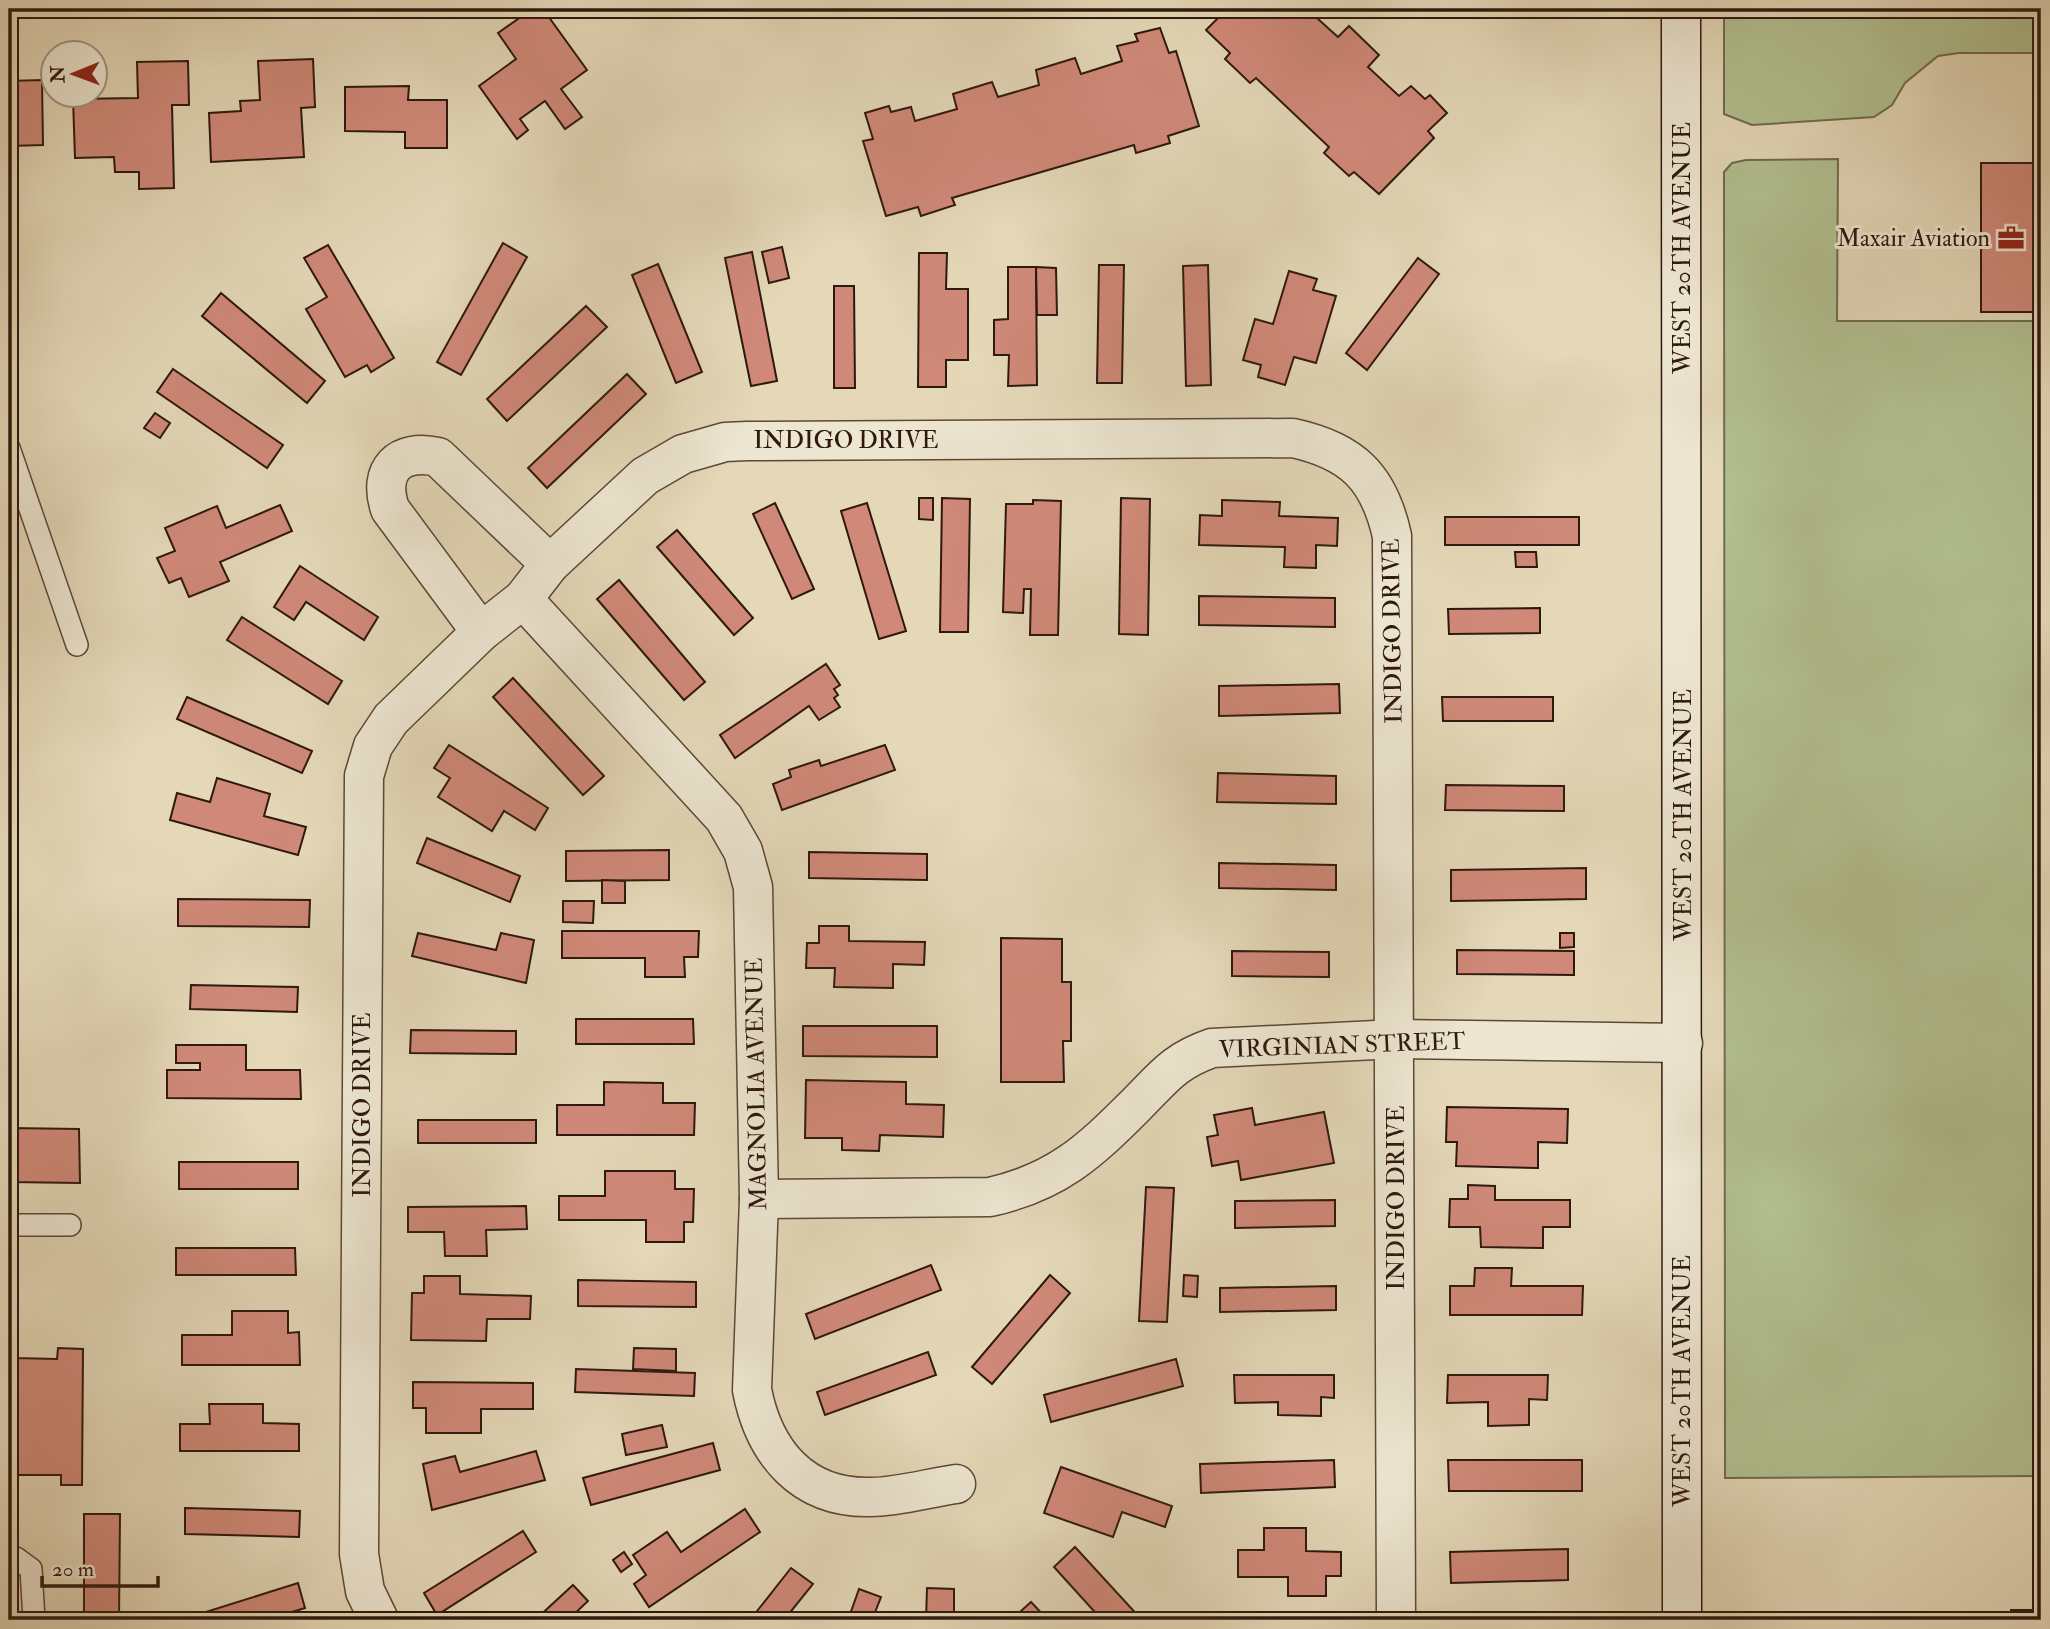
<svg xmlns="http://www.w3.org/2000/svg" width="2050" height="1629" font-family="'IM FELL Double Pica',serif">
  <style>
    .green { fill: #b2bf90; stroke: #706c4f; stroke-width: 2 }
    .building { fill: #d08979; stroke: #2f180e; stroke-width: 2 }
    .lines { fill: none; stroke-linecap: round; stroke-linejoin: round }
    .service-casing { stroke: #5c4838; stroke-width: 24 }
    .minor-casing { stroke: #5c4838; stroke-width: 41 }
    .secondary-casing { stroke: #2f180e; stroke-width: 41 }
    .service { stroke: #ede6d1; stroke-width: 21 }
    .minor { stroke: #ede6d1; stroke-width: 38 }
    .secondary { stroke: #ede6d1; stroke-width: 38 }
    .labels { text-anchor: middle; stroke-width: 6; stroke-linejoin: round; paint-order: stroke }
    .poi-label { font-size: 24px; fill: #2f180e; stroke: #ede6d1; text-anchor: end }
    .street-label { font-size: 24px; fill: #2f180e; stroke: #ede6d1 }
  </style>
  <rect width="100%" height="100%" fill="#e4d8b8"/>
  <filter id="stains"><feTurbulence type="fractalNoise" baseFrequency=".00286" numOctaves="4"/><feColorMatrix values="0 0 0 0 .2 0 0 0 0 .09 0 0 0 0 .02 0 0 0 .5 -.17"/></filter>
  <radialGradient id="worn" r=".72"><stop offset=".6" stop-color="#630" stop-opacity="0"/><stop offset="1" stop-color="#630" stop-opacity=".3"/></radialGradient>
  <g class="green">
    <path d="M1724,9H2041V53H1959L1938,56L1905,83L1892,105L1874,117L1752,125L1724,114Z"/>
    <path d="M1838,159L1837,321H2041V1476L1725,1478L1724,172L1732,163L1746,160Z"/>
  </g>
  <g class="building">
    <path d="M532,9H543L587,70L561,89L582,117L565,129L545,101L520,119L528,130L517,139L479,86L516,59L498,33Z"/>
    <path d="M1227,9H1307L1338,37L1349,26L1379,55L1368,67L1399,96L1411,86L1425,99L1430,95L1447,113L1428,131L1434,138L1379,194L1354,172L1349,176L1324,153L1329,147L1256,78L1250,83L1225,59L1230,53L1206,30Z"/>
    <path d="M1160,28L1169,53L1176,51L1199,126L1168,136L1170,143L1136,153L1134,145L952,198L955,205L921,216L918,207L886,216L863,141L873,139L865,113L889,106L891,112L911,107L915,121L957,109L953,94L992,82L998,97L1039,85L1036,70L1075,58L1081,74L1122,61L1117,46L1138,41L1135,34Z"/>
    <path d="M313,59L315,107L301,108L304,157L211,162L209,113L241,111L240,101L260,100L258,61Z"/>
    <path d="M188,61L189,105H172L174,188L139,189V172H115L114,157L75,158L73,99L138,98L137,62Z"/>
    <path d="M42,80L43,145L9,146V81Z"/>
    <path d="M409,86L408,100H447V148H405V132L345,131V87Z"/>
    <rect x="1981" y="163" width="60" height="149"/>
    <path d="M503,243L527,257L461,375L437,362Z"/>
    <path d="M328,245L394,358L371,372L367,365L345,377L306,309L327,297L304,258Z"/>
    <path d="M782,247L789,278L769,283L762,252Z"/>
    <path d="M752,252L777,381L751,386L725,258Z"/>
    <path d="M919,253H947L946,289H968V360H946V387H918Z"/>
    <path d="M1418,258L1439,274L1367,370L1346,353Z"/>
    <path d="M658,264L702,372L676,383L632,275Z"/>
    <path d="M1099,265H1124L1122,383H1097Z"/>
    <path d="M1208,265L1211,385L1186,386L1183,266Z"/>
    <path d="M1008,267H1036L1037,385L1008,386L1009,355H994V320L1008,319Z"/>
    <path d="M1036,267L1056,268L1057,315H1037Z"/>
    <path d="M1289,271L1317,279L1313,290L1336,296L1316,363L1294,357L1285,385L1258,377L1261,365L1243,360L1255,319L1273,324Z"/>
    <path d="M834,286H854L855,388H834Z"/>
    <path d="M221,293L325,381L307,403L202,316Z"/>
    <path d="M586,306L607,327L507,421L487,399Z"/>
    <path d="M173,369L283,445L267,468L157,392Z"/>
    <path d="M627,374L646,394L547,488L528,468Z"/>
    <path d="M155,413L170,423L160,438L144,428Z"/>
    <path d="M919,498H933V520L919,519Z"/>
    <path d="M942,498L970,499L968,632H940Z"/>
    <path d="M1121,498L1150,499L1148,635L1119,634Z"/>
    <path d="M1033,500L1061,501L1058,635H1030L1031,589H1024L1023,613L1003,612L1006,504H1033Z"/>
    <path d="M1222,500L1280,502L1279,516L1338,518L1337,546L1316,545V568L1284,567L1285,547L1199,545L1200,515L1222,516Z"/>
    <path d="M775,503L814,589L792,599L753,514Z"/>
    <path d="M867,503L906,631L879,639L841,511Z"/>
    <path d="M280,505L292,531L220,562L229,581L189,597L181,578L169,583L157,558L175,551L165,528L217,506L226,528Z"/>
    <rect x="1445" y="517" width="134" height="28"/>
    <path d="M677,530L753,618L734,635L657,547Z"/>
    <path d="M1515,552H1536L1537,567H1516Z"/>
    <path d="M300,566L378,617L364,640L306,602L294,620L274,607Z"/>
    <path d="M619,580L705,682L684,700L597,599Z"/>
    <path d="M1199,596L1335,598V627L1199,625Z"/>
    <path d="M1540,608V633L1449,634L1448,609Z"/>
    <path d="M242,617L342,681L328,704L227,640Z"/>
    <path d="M826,664L840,685L834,689L838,695L834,698L840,707L819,720L809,706L735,758L720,735Z"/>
    <path d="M513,678L604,776L583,795L493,697Z"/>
    <path d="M1339,684L1340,713L1219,716V686Z"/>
    <path d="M187,697L312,751L302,773L177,719Z"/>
    <path d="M1442,697H1553V721H1443Z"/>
    <path d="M449,745L548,808L535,830L504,811L492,831L438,797L450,778L434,768Z"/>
    <path d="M885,745L895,770L782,810L773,784L791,777L789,770L819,760L821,766Z"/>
    <path d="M1218,773L1336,776V804L1217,802Z"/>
    <path d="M217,778L270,794L264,816L306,827L298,855L170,820L177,793L210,802Z"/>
    <path d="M9,781L13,796L14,842H9Z"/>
    <path d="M1446,785L1564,786V811L1445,810Z"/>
    <path d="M427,838L520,876L510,902L417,863Z"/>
    <path d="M669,850V880L566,881V851Z"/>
    <path d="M809,852L927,854V880L809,878Z"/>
    <path d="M1219,863L1336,865V890L1219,888Z"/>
    <path d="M1586,868V899L1451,901V870Z"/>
    <path d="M602,880L625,881V903H602Z"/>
    <path d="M178,899L310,900L309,927L178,926Z"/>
    <path d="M563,901H594L593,923L563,922Z"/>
    <path d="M819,926H849V941L925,942L924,965L893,964V988L834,987L835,968H806L807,943H819Z"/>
    <path d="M562,931H699L698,957H684L685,977H645V958H562Z"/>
    <path d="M418,933L496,950L501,933L534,940L526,983L412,956Z"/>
    <path d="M1560,933H1574V947L1560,948Z"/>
    <path d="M1001,938L1062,939V982H1071V1041H1063L1064,1082H1001Z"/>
    <path d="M1457,950L1574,951V975L1457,974Z"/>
    <path d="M1232,951L1329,952V977L1232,976Z"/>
    <path d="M191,985L298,987L297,1012L190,1009Z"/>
    <path d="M576,1019H693L694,1044H576Z"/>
    <path d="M803,1026H937V1057L803,1056Z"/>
    <path d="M411,1030L516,1031V1054L410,1053Z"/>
    <path d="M176,1045H246V1070H300L301,1099L167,1098V1070H200V1063H176Z"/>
    <path d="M806,1080L906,1082V1104L944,1105L943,1137L880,1135L879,1151L842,1150V1138H805Z"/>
    <path d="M604,1082L663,1083V1103H695L694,1135H557V1105H604Z"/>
    <path d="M1447,1107L1568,1109L1567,1143L1538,1142V1168L1456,1166L1457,1142H1446Z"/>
    <path d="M1252,1108L1255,1125L1324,1112L1334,1163L1241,1180L1238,1161L1212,1166L1207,1137L1218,1135L1214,1115Z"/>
    <rect x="418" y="1120" width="118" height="23"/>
    <path d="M9,1128L79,1129L80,1183L9,1182Z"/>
    <rect x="179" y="1162" width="119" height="27"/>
    <path d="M605,1171H675V1189H694L693,1222H684V1242H646V1220H559V1196H605Z"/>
    <path d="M1468,1185L1495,1186V1200H1570V1227H1543V1248L1481,1247L1480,1227H1449L1450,1199H1468Z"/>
    <path d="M1146,1187L1174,1188L1167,1322L1139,1321Z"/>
    <path d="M1335,1200V1226L1235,1228V1201Z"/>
    <path d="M526,1206L527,1229L486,1230L487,1256H445L444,1232H408V1207Z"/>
    <path d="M176,1248H295L296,1275H176Z"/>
    <path d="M931,1265L941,1290L815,1339L806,1314Z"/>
    <path d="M1475,1268H1512L1511,1286H1583L1582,1315H1450V1286H1474Z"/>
    <path d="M1050,1275L1070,1293L992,1384L972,1367Z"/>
    <path d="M1184,1275L1198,1276L1197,1297L1183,1296Z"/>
    <path d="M424,1276H460V1294L531,1296L530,1319H487L486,1341L411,1340L412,1293H424Z"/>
    <path d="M578,1280L696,1282V1307L578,1306Z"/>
    <path d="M1336,1286V1310L1220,1312V1288Z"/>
    <path d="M232,1311H288V1333L299,1332L300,1365H182V1335H232Z"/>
    <path d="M58,1348L83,1349L82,1485H61V1475H17V1481H9V1349H15L14,1358L57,1359Z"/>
    <path d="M634,1348L676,1349V1371L633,1369Z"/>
    <path d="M928,1352L936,1375L825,1415L817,1392Z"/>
    <path d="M1176,1359L1183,1386L1051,1422L1044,1395Z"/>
    <path d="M576,1369L695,1373L694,1396L575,1392Z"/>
    <path d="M1234,1375H1334V1398L1321,1397V1416L1278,1415V1402L1235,1403Z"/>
    <path d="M1448,1375H1548L1547,1400L1529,1399V1425L1488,1426V1402L1447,1403Z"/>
    <path d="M413,1382L533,1383V1409H481V1433H426V1408H413Z"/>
    <path d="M209,1404H263V1423L299,1424V1451H180V1424H210Z"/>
    <path d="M662,1425L667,1447L626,1455L622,1434Z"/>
    <path d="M713,1443L720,1470L591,1505L583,1478Z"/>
    <path d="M536,1451L545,1480L432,1510L423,1464L455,1456L460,1472Z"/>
    <path d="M1334,1460L1335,1487L1201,1493L1200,1464Z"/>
    <path d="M1448,1460H1582V1491H1449Z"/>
    <path d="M1061,1467L1172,1506L1165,1527L1122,1512L1113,1537L1044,1513Z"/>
    <path d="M185,1508L300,1511L299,1537L185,1534Z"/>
    <path d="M745,1509L760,1532L649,1607L634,1584L646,1575L633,1555L667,1532L681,1552Z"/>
    <path d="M84,1514H120L119,1620H84Z"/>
    <path d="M1264,1528H1306V1551L1341,1552V1576H1326V1596H1288V1577H1238V1550H1264Z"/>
    <path d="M523,1531L536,1552L437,1615L424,1593Z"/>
    <path d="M1075,1547L1142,1620H1102L1054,1567Z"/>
    <path d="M1568,1549V1580L1451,1583L1450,1552Z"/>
    <path d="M624,1552L632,1564L621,1572L613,1560Z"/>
    <path d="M791,1568L813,1584L784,1620H750Z"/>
    <path d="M298,1583L305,1608L266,1620H191L190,1617Z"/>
    <path d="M573,1585L588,1601L568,1620H535Z"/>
    <path d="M927,1588L954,1589V1620H926Z"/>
    <path d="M859,1589L881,1597L872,1620H848Z"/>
    <path d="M1031,1602L1048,1620H1011Z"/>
    <rect x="2011" y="1610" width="30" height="10"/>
  </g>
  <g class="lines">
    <g class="service-casing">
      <g id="service">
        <path d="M9,448L77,645"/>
        <path d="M9,1225H70"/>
        <path d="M9,1558H16L31,1569L34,1620"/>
      </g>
    </g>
    <g class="minor-casing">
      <g id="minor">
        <path d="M523,599L724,818L743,851L753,887L759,1199L752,1390C764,1452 802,1499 871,1497C899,1497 928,1488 956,1484"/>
        <path d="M481,632L390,509C377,470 399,448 438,457L550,564"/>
        <path d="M759,1199L990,1197C1057,1182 1089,1152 1136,1105C1163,1078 1174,1061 1212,1048L1396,1039L1683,1043"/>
        <path d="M379,1620L365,1591L359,1554L364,776L373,746L391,719L481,632L523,599L550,564L645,476L683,454L725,442L747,441L1293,438C1352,451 1379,477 1392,536L1396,1620"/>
      </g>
    </g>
    <g class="secondary-casing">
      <path id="secondary" d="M1681,9L1682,1620"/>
    </g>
    <use href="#service" class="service"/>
    <use href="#minor" class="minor"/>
    <use href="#secondary" class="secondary"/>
  </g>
  <defs>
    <g id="office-bare" transform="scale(2.1)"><path d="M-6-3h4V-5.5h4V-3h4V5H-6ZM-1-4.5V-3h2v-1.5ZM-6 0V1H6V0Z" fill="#8f2418" stroke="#ede6d1" stroke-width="2.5" paint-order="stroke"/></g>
  </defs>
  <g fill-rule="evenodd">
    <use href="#office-bare" x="2011" y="238"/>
  </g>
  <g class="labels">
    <g class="poi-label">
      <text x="1990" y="246">Maxair Aviation</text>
    </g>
    <g class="street-label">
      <text transform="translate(1682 248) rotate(-90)" y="8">WEST 20TH AVENUE</text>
      <text x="846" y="448">INDIGO DRIVE</text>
      <text transform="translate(1392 631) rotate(-91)" y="8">INDIGO DRIVE</text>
      <text transform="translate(1683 815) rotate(-90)" y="8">WEST 20TH AVENUE</text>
      <text transform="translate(1342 1045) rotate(-2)" y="8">VIRGINIAN STREET</text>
      <text transform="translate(756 1084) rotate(-91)" y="8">MAGNOLIA AVENUE</text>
      <text transform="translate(362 1105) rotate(-90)" y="8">INDIGO DRIVE</text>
      <text transform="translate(1396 1198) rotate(-90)" y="8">INDIGO DRIVE</text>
      <text transform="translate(1682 1381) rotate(-90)" y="8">WEST 20TH AVENUE</text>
    </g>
  </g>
  <rect width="2050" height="1629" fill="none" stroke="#e4d8b8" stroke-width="35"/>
  <rect x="10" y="10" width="2029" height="1608" fill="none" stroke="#2f180e" stroke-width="3.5"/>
  <rect x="18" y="18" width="2015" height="1594" fill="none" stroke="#2f180e" stroke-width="2"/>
  <g transform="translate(74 74) rotate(269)"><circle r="33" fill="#ede6d1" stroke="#a19483" stroke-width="2"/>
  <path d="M0-5L12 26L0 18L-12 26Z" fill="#8f2418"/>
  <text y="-10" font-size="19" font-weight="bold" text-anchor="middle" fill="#2f180e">N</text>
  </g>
  <path d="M42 1576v10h116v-10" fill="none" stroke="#2f180e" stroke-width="3.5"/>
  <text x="52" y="1576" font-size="21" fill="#2f180e" stroke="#ede6d1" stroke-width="5" paint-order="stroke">20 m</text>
  <rect width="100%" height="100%" filter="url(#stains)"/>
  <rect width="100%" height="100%" fill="url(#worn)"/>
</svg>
